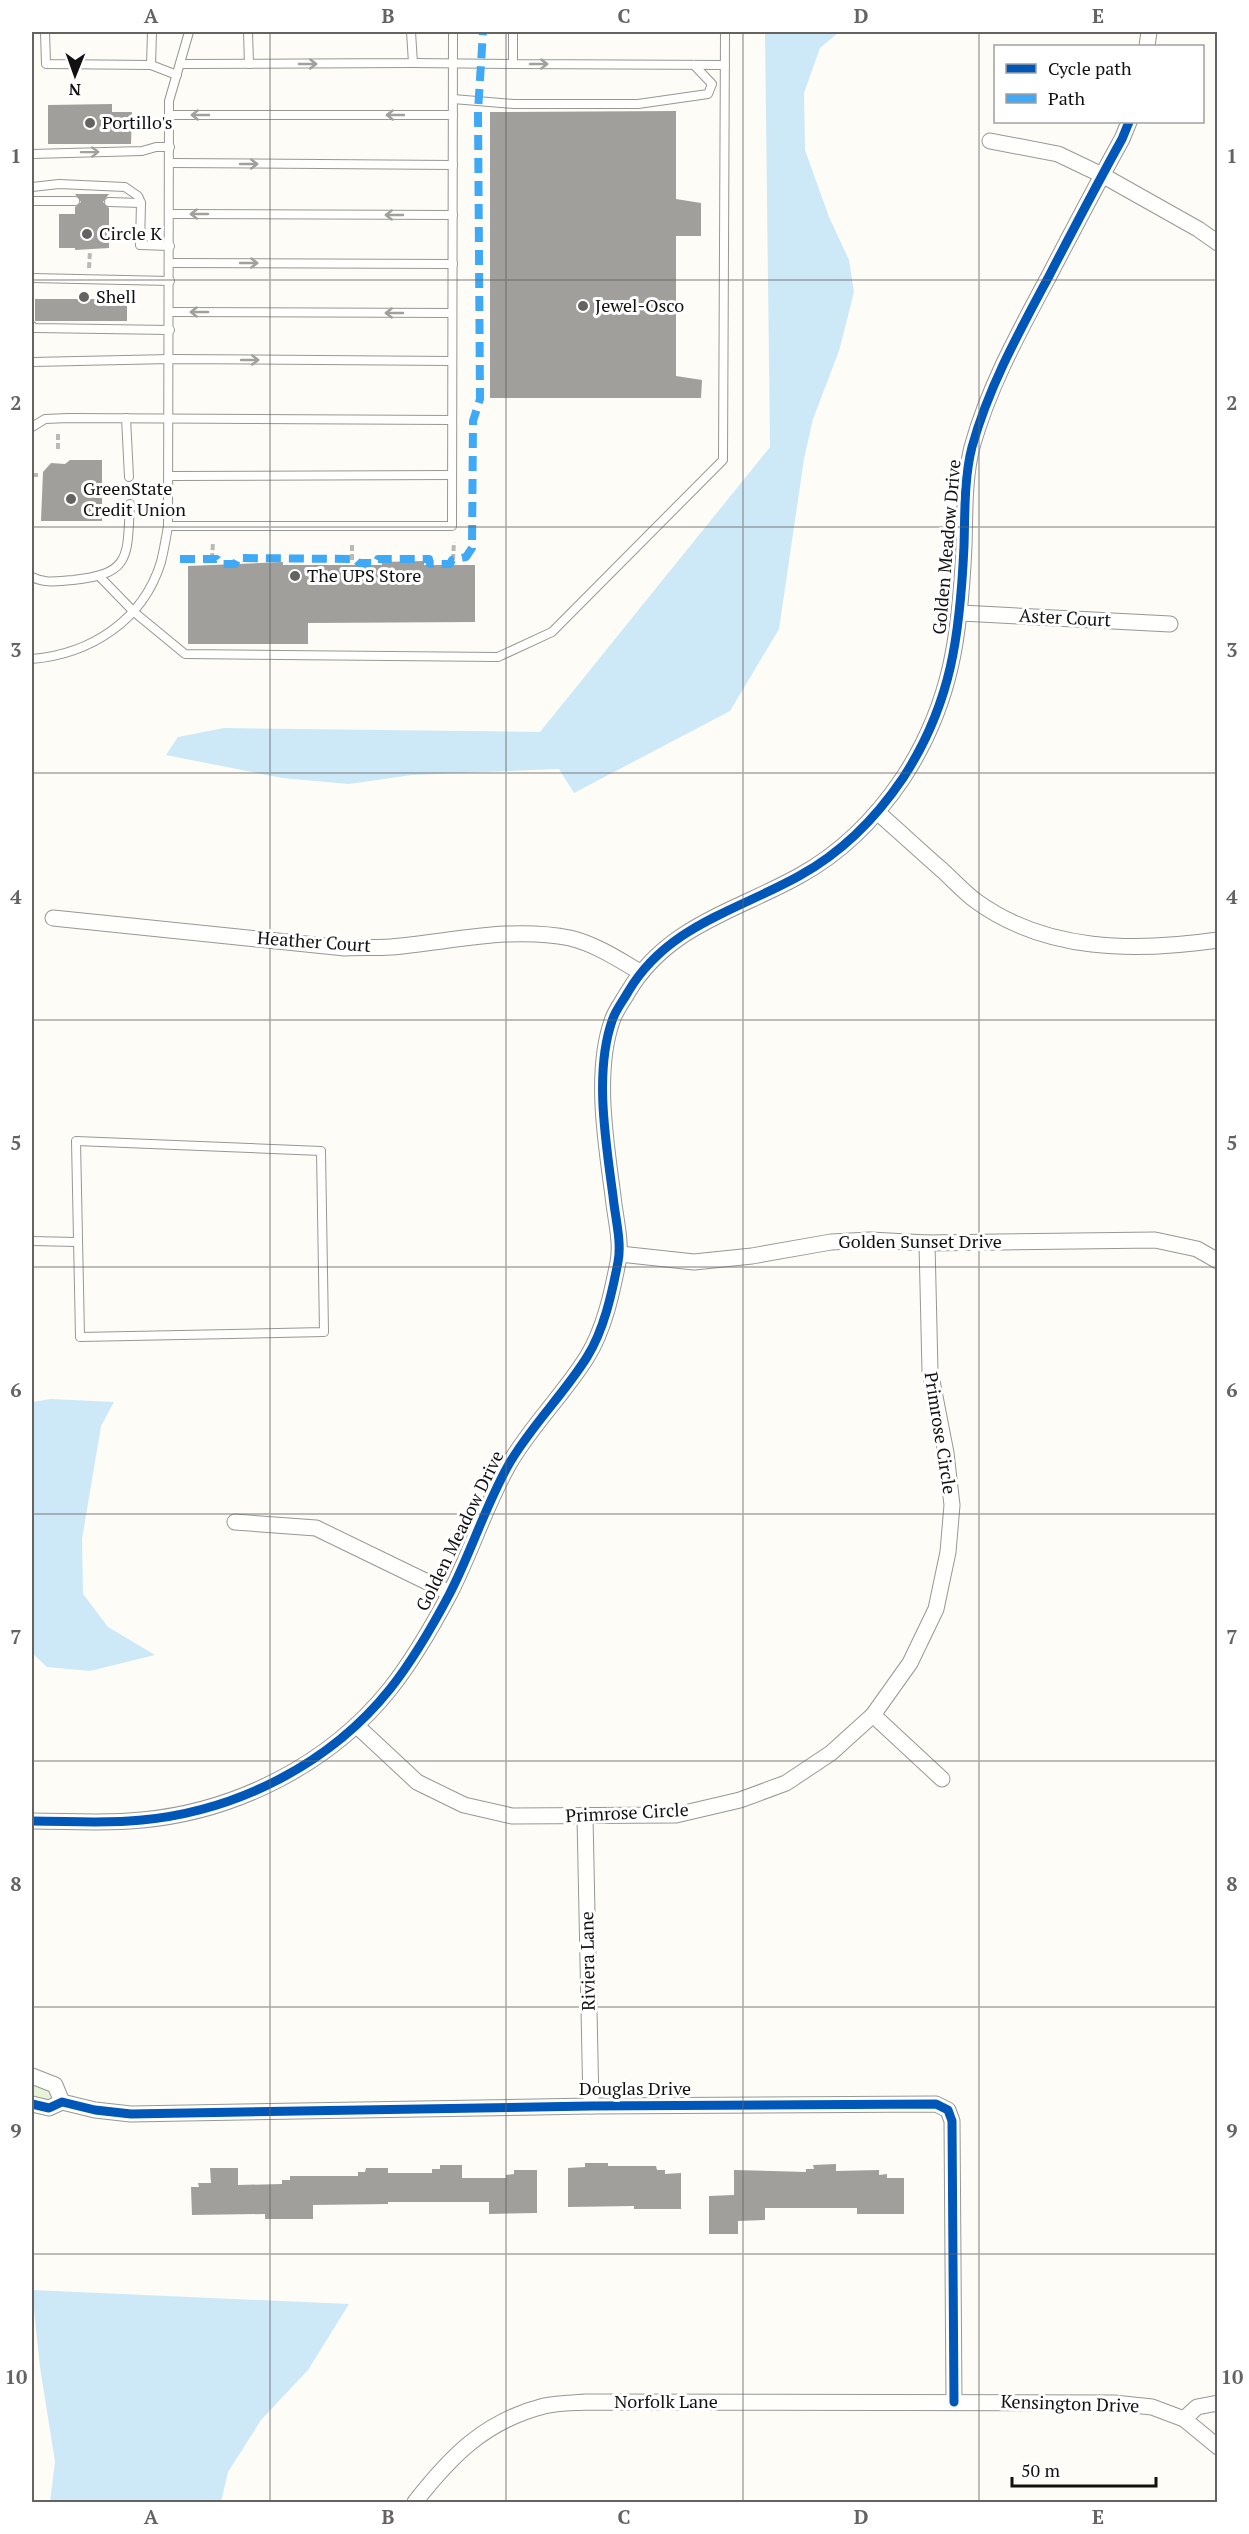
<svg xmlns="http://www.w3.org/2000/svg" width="1249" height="2534" font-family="'PT Serif',serif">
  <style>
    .green { fill: #e7f3d7 }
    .water { fill: #cde8f7 }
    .building { fill: #a19f9c }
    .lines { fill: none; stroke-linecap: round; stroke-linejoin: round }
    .service-casing { stroke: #979795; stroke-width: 10 }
    .minor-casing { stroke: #979795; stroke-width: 17 }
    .path { stroke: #b9b9b8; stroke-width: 4; stroke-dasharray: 6 3; stroke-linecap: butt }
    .service { stroke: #fffffe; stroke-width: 8 }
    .minor { stroke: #fffffe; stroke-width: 15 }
    .quiet { stroke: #3fa9f5; stroke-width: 8; stroke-dasharray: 15 8; stroke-linecap: butt }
    .cycleway-casing { stroke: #fff; stroke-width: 13 }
    .cycleway { stroke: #0057b8; stroke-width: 9 }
    .oneway { stroke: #a0a09f }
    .grid { fill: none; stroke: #646362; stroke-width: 1.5; stroke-opacity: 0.55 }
    .poi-dot { fill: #646362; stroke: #fff; stroke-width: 2 }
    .labels { text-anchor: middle; stroke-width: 6; stroke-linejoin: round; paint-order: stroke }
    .poi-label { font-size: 18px; fill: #111; stroke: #fff; text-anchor: start }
    .street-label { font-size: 18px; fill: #111; stroke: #fff }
    .neatline { fill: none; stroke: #646362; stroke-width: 2 }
    .grid-label { font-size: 20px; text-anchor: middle; font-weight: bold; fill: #646362 }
  </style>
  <rect width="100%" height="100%" fill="#fdfcf7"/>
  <path class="green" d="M32,2085L49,2091L51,2098L48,2100L32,2098Z"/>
  <g class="water">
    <path d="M765,32H839L820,48L804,93L805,150L829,217L849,260L854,292L839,351L813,419L804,459L779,629L730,711L574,793L559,769L412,775L349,784L282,778L166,755L178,737L224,728L540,732L770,447Z"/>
    <path d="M51,1399L114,1402L101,1426L82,1539L83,1594L108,1627L155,1655L90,1671L47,1667L32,1653V1402Z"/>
    <path d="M32,2290L349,2304L308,2370L261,2420L228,2472L221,2502H50L55,2462L40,2367Z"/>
  </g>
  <g class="building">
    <path d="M112,104V112H132L131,144H48V105Z"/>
    <path d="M676,111V199L701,203V236H676V376L702,380L701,398H490V112Z"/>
    <path d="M75,194H109L103,202L109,208V248L75,250V248H59V214H75V207L81,202Z"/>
    <rect x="35" y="299" width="92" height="22"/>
    <path d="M70,460H102V521H41L43,472L51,463L65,464Z"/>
    <path d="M424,561V565H475V622L308,623V644H188V566L283,562V565H382V562Z"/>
    <path d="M585,2163H608V2166H656L657,2170H665V2174L681,2173V2209H634V2206L568,2207V2168L585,2167Z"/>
    <path d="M836,2164V2171L879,2170V2175L887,2174V2178H904V2214H857V2208H765V2220L738,2221V2234H709V2196L734,2195V2170L806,2172V2169H814L813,2165Z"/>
    <path d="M440,2165H462V2178H506V2175L514,2174V2170H537V2213L489,2214V2202H388V2204L313,2205V2219H265V2214L192,2215L191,2187H199L198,2183H211L210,2168H238V2185L282,2184V2180H290V2176H358V2172H365L366,2168H388V2173H432V2169H440Z"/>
  </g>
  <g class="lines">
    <g class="service-casing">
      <g id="service">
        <path d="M45,32L46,64L151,65L177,75"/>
        <path d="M248,32L249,64"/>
        <path d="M513,32V64L725,65"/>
        <path d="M413,63L513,64"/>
        <path d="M180,64L413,63L411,32"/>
        <path d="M151,65L152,32"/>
        <path d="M453,99L514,104H638L708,94L712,84L694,65"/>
        <path d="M170,115H453"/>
        <path d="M32,154L142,151L156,147H170"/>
        <path d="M170,163L453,165"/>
        <path d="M32,187L59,184L125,187L138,196L141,203L140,245L170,246"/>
        <path d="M32,201H75"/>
        <path d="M109,202L141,203"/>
        <path d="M170,214L453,215"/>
        <path d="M170,263L453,264"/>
        <path d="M32,278L170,281"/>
        <path d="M170,312L452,313"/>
        <path d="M32,326L35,328L170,330"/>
        <path d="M32,362L170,359L452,361"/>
        <path d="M126,418L129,477"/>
        <path d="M32,427L45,419L68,418L452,420"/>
        <path d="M169,476L452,475"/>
        <path d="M168,526H452L453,32"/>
        <path d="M32,577C46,584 57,581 73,580C132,574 127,556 130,504"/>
        <path d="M100,577L134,612L185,654L498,657L552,632L723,460L725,32"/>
        <path d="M32,659C90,654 143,621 161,562C164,550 166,538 168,526L169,101L189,32"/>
        <path d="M76,1141L321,1151L324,1332L80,1337Z"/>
        <path d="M32,1241L76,1242"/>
      </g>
    </g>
    <g class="minor-casing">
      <g id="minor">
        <path d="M1147,46L1149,32"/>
        <path d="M990,141L1058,154L1102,175L1198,229L1218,243"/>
        <path d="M961,613L1170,624"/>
        <path d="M877,812C899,831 920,851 942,870C953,880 964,892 976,901C1046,952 1135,952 1218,940"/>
        <path d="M53,918L345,948C361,947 376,948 391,947C451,942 510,926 570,938C595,944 618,959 640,972"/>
        <path d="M620,1254L694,1262L752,1256L831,1242L870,1240L927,1243L1155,1240L1197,1249L1218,1261"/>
        <path d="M235,1522L316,1528L450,1593"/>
        <path d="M873,1715L942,1779"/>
        <path d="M357,1726L417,1782L464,1805L512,1816L676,1815L740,1800L786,1783L831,1753L873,1715L910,1663L936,1609L948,1552L952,1505L946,1453L930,1371L927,1243"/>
        <path d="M585,1817L591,2106"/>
        <path d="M32,1821C68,1821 106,1824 142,1820C237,1811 330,1764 390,1689C413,1660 432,1627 449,1595C471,1553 485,1506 509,1464C531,1426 564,1394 587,1357C604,1330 612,1293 618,1262C622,1242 615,1217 613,1196C606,1143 594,1073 612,1021C615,1011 623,1001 628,992C667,926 736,911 799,876C841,853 876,818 903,778C952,703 960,634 964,546C965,514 964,478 972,447C989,386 1019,332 1049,276C1073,230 1097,184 1122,139L1129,122"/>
        <path d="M32,2076L55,2085L62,2102"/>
        <path d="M32,2104L49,2108L62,2102L95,2110L131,2114L591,2106L936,2104L948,2110L952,2121L954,2402"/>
        <path d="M1184,2419L1197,2407L1218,2403"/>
        <path d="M415,2502C451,2456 485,2421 544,2406C557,2403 572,2403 586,2402L1114,2403L1152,2407L1184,2419L1218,2447"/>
      </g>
    </g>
    <g class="path">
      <path d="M89,268L90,251"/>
      <path d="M58,449V431"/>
      <path d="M32,475H38"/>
      <path d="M212,559L213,542"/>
      <path d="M352,560V543"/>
      <path d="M453,560L454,542"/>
    </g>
    <use href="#service" class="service"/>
    <use href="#minor" class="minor"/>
    <path class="quiet" d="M180,559H217L221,564H235L238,558L355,559L359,563H376L378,559H429L430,564H450L452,560L466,557L472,548L473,421L480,399L478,111L483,32"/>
    <g class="cycleway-casing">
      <g id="cycleway">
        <path d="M32,1821C68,1821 106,1824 142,1820C237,1811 330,1764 390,1689C413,1660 432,1627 449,1595C471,1553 485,1506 509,1464C531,1426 564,1394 587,1357C604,1330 612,1293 618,1262C622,1242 615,1217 613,1196C606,1143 594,1073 612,1021C615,1011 623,1001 628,992C667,926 736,911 799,876C841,853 876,818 903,778C952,703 960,634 964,546C965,514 964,478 972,447C989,386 1019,332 1049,276C1073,230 1097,184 1122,139L1129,122"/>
        <path d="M32,2104L49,2108L62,2102L95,2110L131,2114L591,2106L936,2104L948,2110L952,2121L954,2402"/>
      </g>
    </g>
    <use href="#cycleway" class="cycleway"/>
  </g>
  <defs><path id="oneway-shaft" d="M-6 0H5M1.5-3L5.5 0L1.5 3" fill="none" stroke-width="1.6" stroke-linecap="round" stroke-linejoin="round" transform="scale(1.5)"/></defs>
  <g class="oneway">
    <use href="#oneway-shaft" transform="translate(308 64)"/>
    <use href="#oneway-shaft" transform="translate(539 64)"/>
    <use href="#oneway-shaft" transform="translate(200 115) rotate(180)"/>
    <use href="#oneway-shaft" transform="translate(395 115) rotate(180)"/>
    <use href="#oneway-shaft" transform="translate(90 152) rotate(-1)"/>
    <use href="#oneway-shaft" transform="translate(249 164)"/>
    <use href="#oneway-shaft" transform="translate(199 214) rotate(-180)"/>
    <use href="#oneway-shaft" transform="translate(394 215) rotate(-180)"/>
    <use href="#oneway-shaft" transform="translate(249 263)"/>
    <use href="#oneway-shaft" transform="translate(199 312) rotate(-180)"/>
    <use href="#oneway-shaft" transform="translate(394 313) rotate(-180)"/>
    <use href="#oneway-shaft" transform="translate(250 360)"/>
  </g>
  <path class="grid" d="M270,32V2502M506,32V2502M743,32V2502M979,32V2502M32,280H1218M32,527H1218M32,773H1218M32,1020H1218M32,1267H1218M32,1514H1218M32,1761H1218M32,2007H1218M32,2254H1218"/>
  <g class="poi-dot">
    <circle cx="90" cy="123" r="6"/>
    <circle cx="87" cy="234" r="6"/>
    <circle cx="84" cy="297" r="6"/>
    <circle cx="583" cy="306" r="6"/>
    <circle cx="71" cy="499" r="6"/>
    <circle cx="295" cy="576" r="6"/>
  </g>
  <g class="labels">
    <g class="poi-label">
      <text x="102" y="129">Portillo's</text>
      <text x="99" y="240">Circle K</text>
      <text x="96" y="303">Shell</text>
      <text x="595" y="312">Jewel-Osco</text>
      <text x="83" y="495">GreenState<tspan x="83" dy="21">Credit Union</tspan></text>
      <text x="307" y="582">The UPS Store</text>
    </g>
    <g class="street-label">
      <text transform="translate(947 547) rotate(-85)" y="6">Golden Meadow Drive</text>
      <text transform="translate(1065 618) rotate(3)" y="6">Aster Court</text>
      <text transform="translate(314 942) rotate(4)" y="6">Heather Court</text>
      <text x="920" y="1248">Golden Sunset Drive</text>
      <text transform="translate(940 1433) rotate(81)" y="6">Primrose Circle</text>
      <text transform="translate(460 1531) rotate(-64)" y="6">Golden Meadow Drive</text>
      <text transform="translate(627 1813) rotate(-3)" y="6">Primrose Circle</text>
      <text transform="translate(588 1961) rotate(-91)" y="6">Riviera Lane</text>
      <text x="635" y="2095">Douglas Drive</text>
      <text x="666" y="2408">Norfolk Lane</text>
      <text transform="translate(1070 2404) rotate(2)" y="6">Kensington Drive</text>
    </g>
  </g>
  <rect width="1249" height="2534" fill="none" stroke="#ffffff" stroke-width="66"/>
  <rect x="994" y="45" width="210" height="78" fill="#ffffff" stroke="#a0a0a0" stroke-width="1.5"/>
  <rect x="1006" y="64" width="30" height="9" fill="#0057b8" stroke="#a0a0a0" stroke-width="1.5"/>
  <text x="1048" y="75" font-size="18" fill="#111111">Cycle path</text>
  <rect x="1006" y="94" width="30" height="9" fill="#3fa9f5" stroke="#a0a0a0" stroke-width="1.5"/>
  <text x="1048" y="105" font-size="18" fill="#111111">Path</text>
  <g transform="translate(75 75) rotate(181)" stroke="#ffffff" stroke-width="4.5" paint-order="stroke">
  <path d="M0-4.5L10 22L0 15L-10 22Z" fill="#111111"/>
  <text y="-9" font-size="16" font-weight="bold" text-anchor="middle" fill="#111111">N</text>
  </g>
  <path d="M1012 2477v9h144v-9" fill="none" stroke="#111111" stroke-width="3"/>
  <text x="1021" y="2477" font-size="18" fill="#111111" stroke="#ffffff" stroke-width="4.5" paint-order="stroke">50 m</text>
  <rect x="33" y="33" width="1183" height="2468" class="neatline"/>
  <g class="grid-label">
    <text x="151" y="23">A</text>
    <text x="388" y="23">B</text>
    <text x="624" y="23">C</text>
    <text x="861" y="23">D</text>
    <text x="1098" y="23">E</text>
    <text x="16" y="163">1</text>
    <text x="1232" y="163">1</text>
    <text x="16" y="410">2</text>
    <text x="1232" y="410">2</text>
    <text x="16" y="657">3</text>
    <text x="1232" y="657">3</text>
    <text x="16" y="904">4</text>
    <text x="1232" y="904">4</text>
    <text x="16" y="1150">5</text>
    <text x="1232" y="1150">5</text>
    <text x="16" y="1397">6</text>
    <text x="1232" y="1397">6</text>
    <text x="16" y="1644">7</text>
    <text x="1232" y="1644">7</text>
    <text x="16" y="1891">8</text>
    <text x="1232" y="1891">8</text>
    <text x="16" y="2138">9</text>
    <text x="1232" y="2138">9</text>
    <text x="16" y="2384">10</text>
    <text x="1232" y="2384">10</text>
    <text x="151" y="2524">A</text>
    <text x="388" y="2524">B</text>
    <text x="624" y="2524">C</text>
    <text x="861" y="2524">D</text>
    <text x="1098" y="2524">E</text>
  </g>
</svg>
